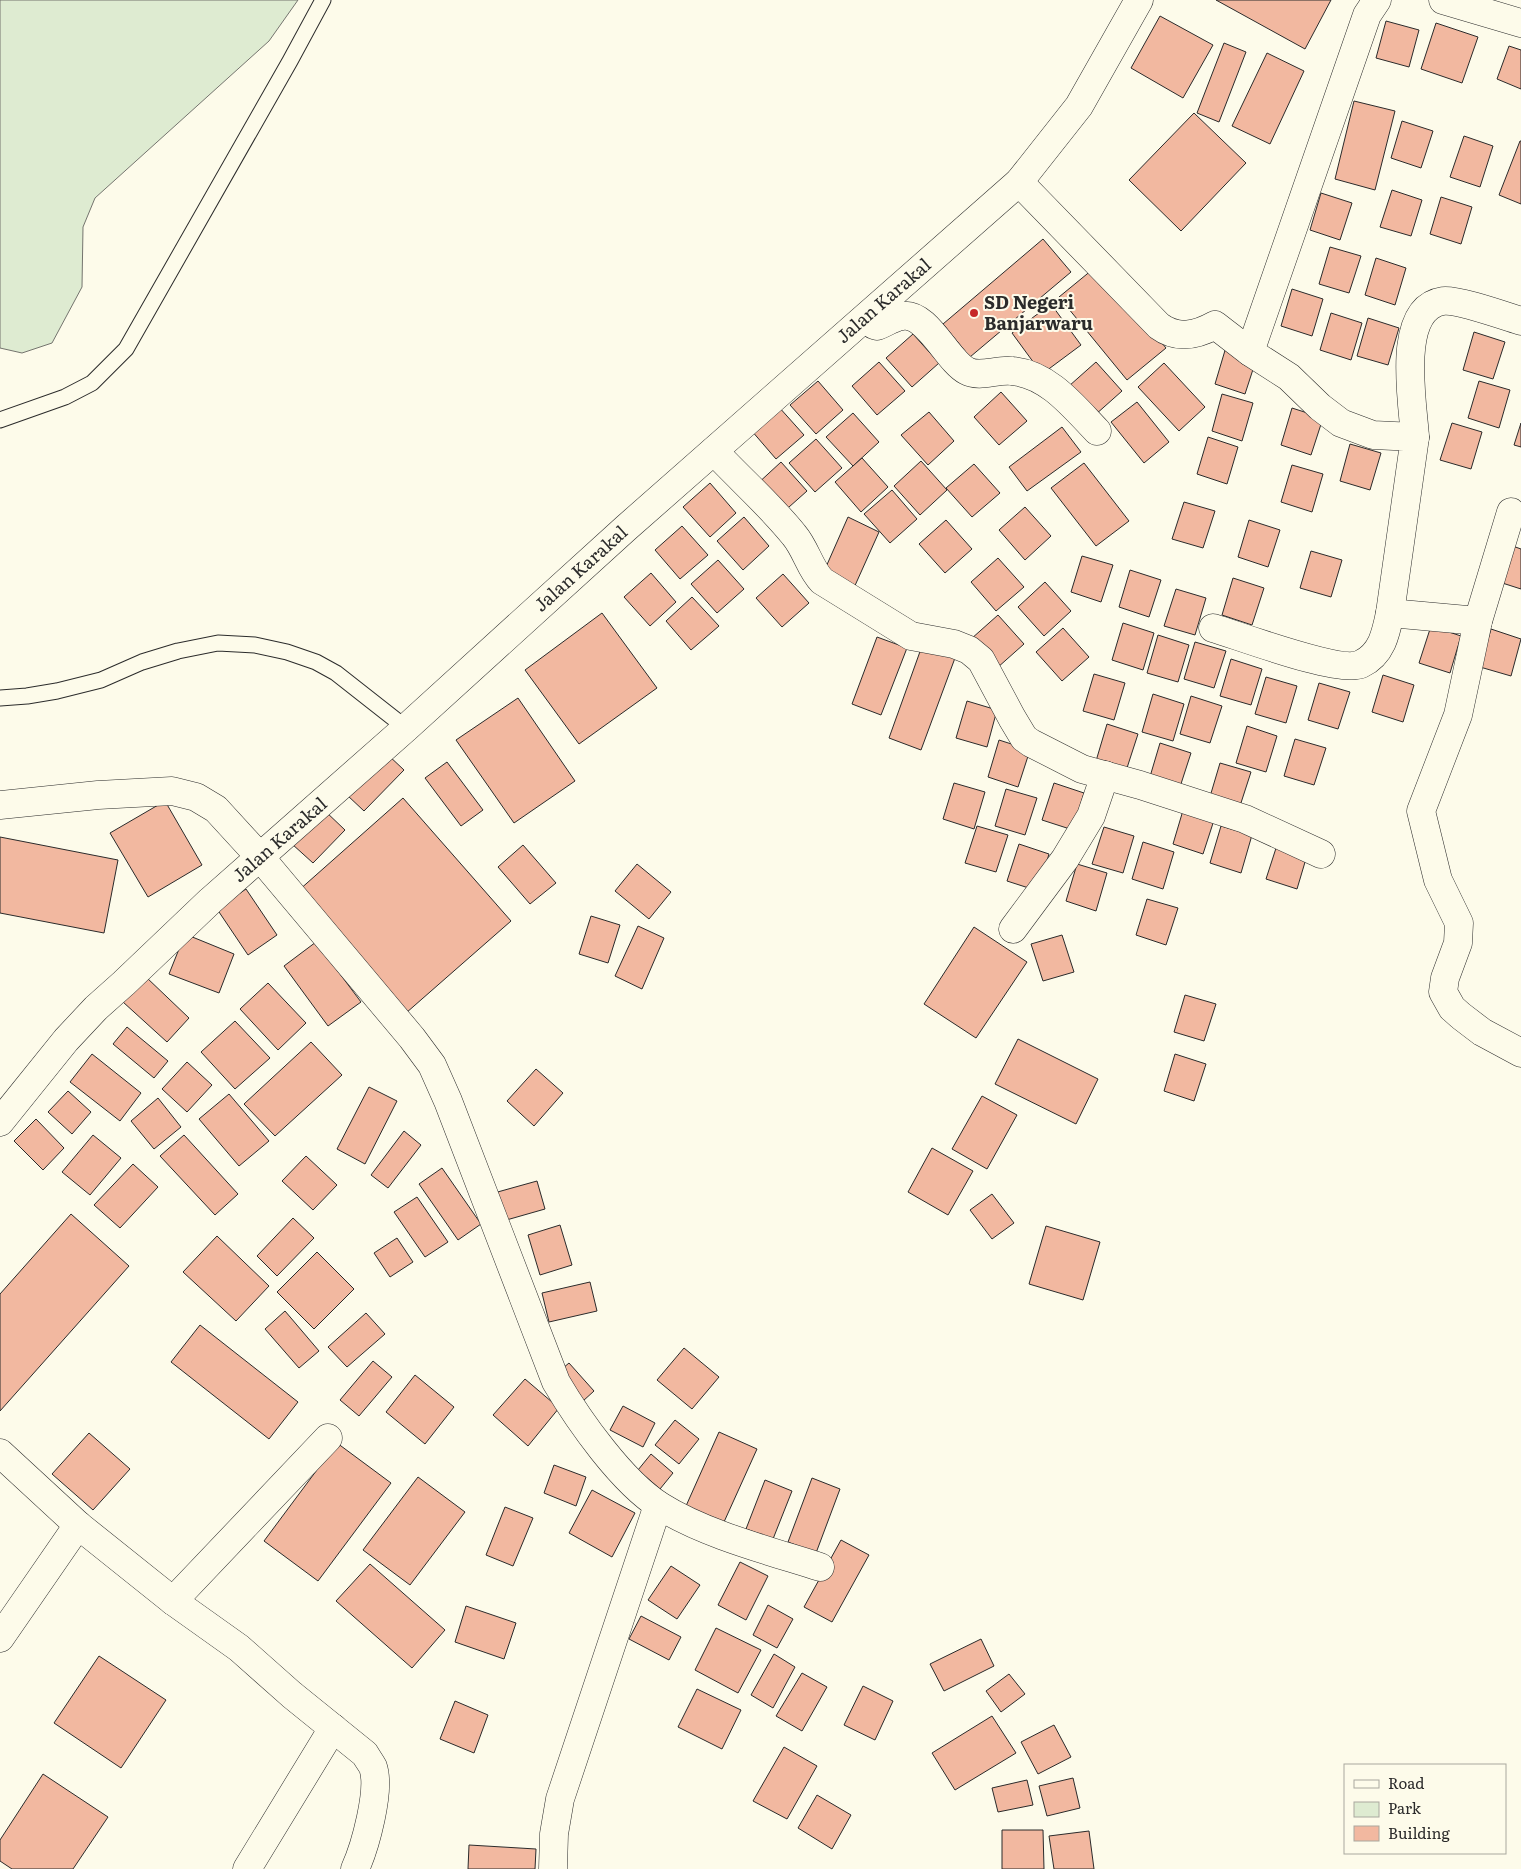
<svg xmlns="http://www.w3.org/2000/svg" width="1521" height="1869" font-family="Literata,serif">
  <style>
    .green { fill: #deebd1; stroke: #74746e }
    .building { fill: #f2b8a0; stroke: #2b2b2b }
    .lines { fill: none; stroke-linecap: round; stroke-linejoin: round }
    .service-casing { stroke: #2b2b2b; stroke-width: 17 }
    .minor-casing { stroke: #2b2b2b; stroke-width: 29 }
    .secondary-casing { stroke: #2b2b2b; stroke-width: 29 }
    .service { stroke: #fdfbea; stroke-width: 15 }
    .minor { stroke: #fdfbea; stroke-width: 28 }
    .secondary { stroke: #fdfbea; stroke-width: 28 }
    .poi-dot { fill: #c62828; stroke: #fdfbea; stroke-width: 2 }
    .labels { text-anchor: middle; stroke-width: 4; stroke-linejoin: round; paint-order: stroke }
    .street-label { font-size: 18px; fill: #2b2b2b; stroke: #fdfbea }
    .poi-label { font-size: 18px; font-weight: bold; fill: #2b2b2b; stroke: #fdfbea; text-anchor: start }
  </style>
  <rect width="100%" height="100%" fill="#fdfbea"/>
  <path class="green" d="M0,0H298L269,41L95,198L83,227L82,287L52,343L22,353L0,348Z"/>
  <g class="building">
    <path d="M1216,0H1331L1305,49Z"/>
    <path d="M1160,16L1213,45L1183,98L1131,68Z"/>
    <path d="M1386,21L1419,30L1409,67L1376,58Z"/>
    <path d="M1436,23L1478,37L1462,83L1421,69Z"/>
    <path d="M1224,43L1246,52L1219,122L1197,113Z"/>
    <path d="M1509,46L1521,50V89L1497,79Z"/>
    <path d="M1267,53L1304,71L1270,144L1232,126Z"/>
    <path d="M1354,101L1395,111L1375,190L1335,179Z"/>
    <path d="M1194,113L1246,163L1181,231L1129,180Z"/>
    <path d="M1402,121L1433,131L1421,168L1391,158Z"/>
    <path d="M1464,136L1493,146L1480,187L1450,177Z"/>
    <path d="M1520,141H1521V204L1499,195Z"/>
    <path d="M1392,190L1422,200L1411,236L1380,227Z"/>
    <path d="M1321,193L1352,203L1340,240L1310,230Z"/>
    <path d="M1441,197L1472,207L1461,244L1430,234Z"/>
    <path d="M1043,239L1071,272L970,357L943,324Z"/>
    <path d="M1330,247L1361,256L1349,293L1319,284Z"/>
    <path d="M1376,258L1406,268L1395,305L1365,295Z"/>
    <path d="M1098,265L1166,348L1127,380L1059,297Z"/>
    <path d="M1292,289L1323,299L1312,336L1281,326Z"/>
    <path d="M1051,304L1081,345L1042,374L1012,333Z"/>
    <path d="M1331,313L1362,323L1351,360L1320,350Z"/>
    <path d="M1368,318L1399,328L1388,365L1357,356Z"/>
    <path d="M1474,332L1505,342L1493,379L1463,370Z"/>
    <path d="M913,334L939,363L912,387L886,358Z"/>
    <path d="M1226,347L1257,357L1245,394L1215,384Z"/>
    <path d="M879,362L905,391L877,415L852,386Z"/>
    <path d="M1096,362L1122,391L1095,415L1069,386Z"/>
    <path d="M1164,363L1205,407L1179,431L1138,387Z"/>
    <path d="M818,381L843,410L816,434L790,405Z"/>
    <path d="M1479,381L1510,390L1499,428L1468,418Z"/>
    <path d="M1001,392L1027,421L999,445L974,417Z"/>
    <path d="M1222,394L1253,403L1242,441L1212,431Z"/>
    <path d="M1137,402L1169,442L1144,463L1111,422Z"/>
    <path d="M778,406L804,435L776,459L751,430Z"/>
    <path d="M1292,408L1323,418L1311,455L1281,445Z"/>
    <path d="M929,412L954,441L928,465L901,435Z"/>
    <path d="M853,413L879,442L853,466L826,437Z"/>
    <path d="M1452,423L1482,432L1471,469L1440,460Z"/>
    <path d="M1521,423V447L1514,445Z"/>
    <path d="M1062,427L1081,452L1027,491L1009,467Z"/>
    <path d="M1208,437L1238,447L1227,484L1197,474Z"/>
    <path d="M816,439L842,468L815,492L789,463Z"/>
    <path d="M1350,444L1381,453L1370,490L1340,481Z"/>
    <path d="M862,458L888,487L861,512L835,482Z"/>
    <path d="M921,461L947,490L920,515L894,486Z"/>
    <path d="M781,462L807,491L780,515L755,486Z"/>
    <path d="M1084,463L1129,521L1096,546L1051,488Z"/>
    <path d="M974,464L1000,493L972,517L946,488Z"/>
    <path d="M1292,465L1323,474L1312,512L1281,502Z"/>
    <path d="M710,483L736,513L710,537L683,507Z"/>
    <path d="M892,490L917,519L890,543L864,514Z"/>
    <path d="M1184,502L1215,511L1203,548L1172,539Z"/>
    <path d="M1025,507L1051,536L1025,560L999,530Z"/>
    <path d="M744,517L769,546L743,570L717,541Z"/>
    <path d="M848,517L879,532L853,590L822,576Z"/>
    <path d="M946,520L972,549L945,573L919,544Z"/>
    <path d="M1249,520L1280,530L1268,567L1238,557Z"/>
    <path d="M682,526L708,555L680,579L655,550Z"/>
    <path d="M1507,544L1521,549V589L1496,581Z"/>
    <path d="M1311,551L1342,560L1331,597L1300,588Z"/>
    <path d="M1082,556L1113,565L1101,602L1071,592Z"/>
    <path d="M998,558L1024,587L996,611L971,582Z"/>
    <path d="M718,560L744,589L717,613L691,584Z"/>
    <path d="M1130,570L1161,580L1149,617L1119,607Z"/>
    <path d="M651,573L676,602L650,626L624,597Z"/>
    <path d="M783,574L809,603L782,627L756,598Z"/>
    <path d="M1233,578L1264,588L1252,625L1222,615Z"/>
    <path d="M1045,582L1071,611L1044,636L1018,607Z"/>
    <path d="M1176,589L1206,598L1195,635L1164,626Z"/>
    <path d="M692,597L719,626L691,650L666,621Z"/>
    <path d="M602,613L657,688L579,744L525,670Z"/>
    <path d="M998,615L1024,644L997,668L971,639Z"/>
    <path d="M1123,623L1154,633L1143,670L1112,660Z"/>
    <path d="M1431,626L1461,636L1450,673L1419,663Z"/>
    <path d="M1063,628L1089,657L1062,681L1036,652Z"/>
    <path d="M1491,629L1521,639L1511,676L1480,667Z"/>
    <path d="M1158,635L1189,645L1178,682L1147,673Z"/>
    <path d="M877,637L907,648L881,715L852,704Z"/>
    <path d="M1195,642L1226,651L1214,688L1184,679Z"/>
    <path d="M922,646L955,658L921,750L889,738Z"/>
    <path d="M1231,659L1262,669L1251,705L1220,696Z"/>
    <path d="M1094,674L1125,683L1114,720L1083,711Z"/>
    <path d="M1383,675L1414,685L1403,722L1372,712Z"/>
    <path d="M1266,677L1297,686L1286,723L1255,714Z"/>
    <path d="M1319,683L1350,692L1338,729L1308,720Z"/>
    <path d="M1153,694L1184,704L1173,741L1142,732Z"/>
    <path d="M1191,696L1222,706L1210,743L1180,734Z"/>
    <path d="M518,698L575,781L514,823L456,740Z"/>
    <path d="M967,701L997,710L987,747L956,738Z"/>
    <path d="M1107,724L1138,734L1126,771L1096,761Z"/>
    <path d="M1247,726L1277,736L1266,772L1236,763Z"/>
    <path d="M1295,739L1326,748L1314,785L1284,776Z"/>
    <path d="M999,740L1030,750L1018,787L988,777Z"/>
    <path d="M1160,743L1191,753L1179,790L1149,780Z"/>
    <path d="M387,754L404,770L364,811L347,795Z"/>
    <path d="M447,762L483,810L461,826L425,778Z"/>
    <path d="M1220,763L1251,772L1239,809L1209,800Z"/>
    <path d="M954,783L985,792L974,829L943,819Z"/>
    <path d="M1054,783L1084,793L1073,830L1042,820Z"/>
    <path d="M1006,789L1037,798L1025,835L995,826Z"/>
    <path d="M403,798L511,921L406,1013L298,891Z"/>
    <path d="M165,801L202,865L148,897L110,833Z"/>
    <path d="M1184,807L1215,817L1203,854L1173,844Z"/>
    <path d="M324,810L345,830L313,863L292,844Z"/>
    <path d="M977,826L1008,835L996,872L965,863Z"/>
    <path d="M1221,826L1252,835L1241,873L1210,863Z"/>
    <path d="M1104,827L1134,836L1123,873L1092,864Z"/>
    <path d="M0,837L118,860L104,933L0,913Z"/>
    <path d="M1143,842L1174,852L1163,889L1132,879Z"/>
    <path d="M1278,842L1308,852L1297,889L1266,879Z"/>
    <path d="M1019,844L1049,854L1038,891L1007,881Z"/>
    <path d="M523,845L556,883L530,904L498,867Z"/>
    <path d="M637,864L671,892L649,919L615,891Z"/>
    <path d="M1077,864L1107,873L1096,911L1066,901Z"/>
    <path d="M246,889L277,935L248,955L217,909Z"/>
    <path d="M1147,899L1178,908L1166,945L1136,935Z"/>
    <path d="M591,916L620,925L608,963L579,954Z"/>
    <path d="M638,926L664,938L642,989L615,976Z"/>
    <path d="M974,927L1027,962L976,1038L924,1004Z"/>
    <path d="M185,934L234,954L219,993L169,974Z"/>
    <path d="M1062,935L1074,972L1043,981L1031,944Z"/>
    <path d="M316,942L361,1002L328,1026L284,966Z"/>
    <path d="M146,977L189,1018L167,1042L123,1002Z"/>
    <path d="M268,983L306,1023L278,1050L240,1009Z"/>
    <path d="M1185,995L1216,1004L1204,1041L1174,1032Z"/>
    <path d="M235,1021L270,1058L235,1089L201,1052Z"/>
    <path d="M127,1027L168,1061L154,1078L113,1044Z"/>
    <path d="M1018,1039L1098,1079L1076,1124L995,1084Z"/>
    <path d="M311,1042L342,1075L275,1136L244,1104Z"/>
    <path d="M92,1054L141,1093L120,1121L70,1082Z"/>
    <path d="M1175,1054L1206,1064L1194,1101L1164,1091Z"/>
    <path d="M187,1062L212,1085L187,1112L162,1089Z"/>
    <path d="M536,1069L563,1093L534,1126L507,1101Z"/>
    <path d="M369,1087L397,1101L365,1164L337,1149Z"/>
    <path d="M68,1091L91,1112L72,1134L48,1112Z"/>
    <path d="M229,1094L269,1141L239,1166L199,1119Z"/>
    <path d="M982,1096L1017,1115L987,1169L952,1149Z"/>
    <path d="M158,1098L181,1127L154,1149L131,1121Z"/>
    <path d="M36,1119L64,1148L43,1170L14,1141Z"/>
    <path d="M404,1131L421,1145L388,1188L371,1175Z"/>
    <path d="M93,1135L121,1158L90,1195L62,1172Z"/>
    <path d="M184,1135L238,1194L215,1215L160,1156Z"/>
    <path d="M932,1148L973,1171L948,1215L908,1192Z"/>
    <path d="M306,1156L337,1185L313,1210L282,1181Z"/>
    <path d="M133,1164L158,1187L120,1228L94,1205Z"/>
    <path d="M442,1168L481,1224L458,1240L419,1184Z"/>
    <path d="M537,1181L545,1209L503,1221L494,1193Z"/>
    <path d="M992,1194L1014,1223L992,1239L970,1210Z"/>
    <path d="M417,1197L448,1242L425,1257L394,1212Z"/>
    <path d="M71,1214L129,1266L0,1411V1294Z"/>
    <path d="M293,1218L314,1238L277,1276L257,1256Z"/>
    <path d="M560,1225L572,1265L540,1275L528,1235Z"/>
    <path d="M1046,1226L1100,1242L1083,1300L1029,1284Z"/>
    <path d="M217,1236L269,1286L236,1321L183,1272Z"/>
    <path d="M397,1238L413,1262L390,1277L374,1253Z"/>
    <path d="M317,1252L354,1289L314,1329L277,1292Z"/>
    <path d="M590,1282L597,1311L549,1322L542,1293Z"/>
    <path d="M285,1311L319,1351L299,1368L265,1329Z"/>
    <path d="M366,1313L385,1334L347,1367L328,1347Z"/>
    <path d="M200,1325L298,1402L269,1439L171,1362Z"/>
    <path d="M684,1348L719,1377L692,1409L657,1380Z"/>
    <path d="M373,1361L392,1377L359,1416L340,1400Z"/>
    <path d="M569,1363L594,1391L583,1401L557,1373Z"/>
    <path d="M415,1375L454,1407L425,1444L386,1412Z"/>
    <path d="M525,1379L559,1408L528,1446L493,1415Z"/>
    <path d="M623,1406L655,1423L643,1447L610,1430Z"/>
    <path d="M675,1420L699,1439L679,1464L655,1445Z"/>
    <path d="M719,1432L757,1449L724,1522L686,1506Z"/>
    <path d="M89,1433L130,1469L93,1510L52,1474Z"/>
    <path d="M337,1443L391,1483L318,1581L264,1541Z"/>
    <path d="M651,1454L673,1473L660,1489L638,1470Z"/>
    <path d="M554,1465L586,1477L576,1506L544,1493Z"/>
    <path d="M418,1477L465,1512L410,1585L363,1550Z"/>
    <path d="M812,1478L840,1489L816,1553L788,1542Z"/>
    <path d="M765,1480L792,1491L773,1539L746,1529Z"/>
    <path d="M592,1490L635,1513L612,1557L569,1533Z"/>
    <path d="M505,1507L533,1518L513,1566L486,1555Z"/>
    <path d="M841,1540L869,1555L832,1622L804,1607Z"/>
    <path d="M740,1562L768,1576L746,1620L718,1605Z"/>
    <path d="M370,1564L445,1630L412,1668L336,1601Z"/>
    <path d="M671,1566L700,1585L677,1619L648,1600Z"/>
    <path d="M768,1605L793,1619L777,1648L753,1635Z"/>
    <path d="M466,1606L516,1623L504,1659L455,1642Z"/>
    <path d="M641,1616L681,1637L669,1660L629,1639Z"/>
    <path d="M716,1628L761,1650L738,1693L695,1670Z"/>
    <path d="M981,1639L994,1666L944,1691L930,1664Z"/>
    <path d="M774,1654L795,1667L773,1708L751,1695Z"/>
    <path d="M99,1656L166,1700L121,1768L54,1723Z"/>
    <path d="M802,1673L827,1687L802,1731L776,1716Z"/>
    <path d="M1009,1674L1025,1694L1001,1712L986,1691Z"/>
    <path d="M863,1686L893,1701L875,1740L844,1725Z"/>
    <path d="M697,1689L741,1710L722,1749L678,1727Z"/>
    <path d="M455,1701L488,1715L474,1753L440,1739Z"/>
    <path d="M992,1716L1016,1753L955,1790L932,1753Z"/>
    <path d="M1054,1725L1071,1757L1038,1774L1021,1742Z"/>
    <path d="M784,1747L817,1766L787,1819L753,1801Z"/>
    <path d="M43,1774L108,1817L73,1869H12L0,1861V1840Z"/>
    <path d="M1073,1778L1080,1808L1047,1816L1039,1786Z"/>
    <path d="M1027,1780L1033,1805L998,1812L992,1788Z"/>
    <path d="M817,1795L851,1815L832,1849L798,1828Z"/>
    <path d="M1002,1830H1043L1044,1869H1002Z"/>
    <path d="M1089,1831L1094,1869H1054L1049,1836Z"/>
    <path d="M469,1845L536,1849L535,1869H468Z"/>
  </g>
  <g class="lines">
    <g class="service-casing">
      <g id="service">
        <path d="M0,420L65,397L92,383L126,349L290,61L323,0"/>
        <path d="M0,698L27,696L57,691L101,680L142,662L178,651L218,643L255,645L287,652L316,662L336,673L406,728"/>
      </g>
    </g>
    <g class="minor-casing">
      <g id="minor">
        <path d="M1443,0L1521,23"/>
        <path d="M1019,182L1159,326C1178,340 1197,335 1215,325L1250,352"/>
        <path d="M866,318L874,325L877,326C886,323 893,317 902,316C927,311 947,361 967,371C980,378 997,369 1012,371C1048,374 1073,406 1097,431"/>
        <path d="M1415,437C1413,404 1395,308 1443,301C1457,299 1505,316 1521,321"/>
        <path d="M714,451C740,479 770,505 794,535C806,549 810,569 822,581L911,636L954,644L969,650L981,660L1012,718L1024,738L1031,743L1082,769L1140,785L1245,819L1321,854"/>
        <path d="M1511,512L1478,621L1458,715L1421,811L1438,880L1459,923L1458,943L1445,978L1443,992L1452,1008L1461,1016L1482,1032L1521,1053"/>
        <path d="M1390,613L1478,621"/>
        <path d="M1213,628C1240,636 1340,674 1361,664C1382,654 1386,633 1390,613L1415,437L1373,435L1341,423L1320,407L1289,377L1250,352L1367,15L1377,0"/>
        <path d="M0,805L98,795L172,791L196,797L216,809L260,857L412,1038L432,1065L448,1101L556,1382C579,1421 622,1482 660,1506C704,1534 770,1551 820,1567"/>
        <path d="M1013,929L1065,859L1091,816L1105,775"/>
        <path d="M0,1453L78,1525L173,1601L239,1648L292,1695L365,1754C367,1758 371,1763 373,1767C381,1790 365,1847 355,1869"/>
        <path d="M173,1601L328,1438"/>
        <path d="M0,1638L78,1525"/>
        <path d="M247,1869L333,1728"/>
        <path d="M553,1869L554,1834L560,1799L658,1505"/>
      </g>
    </g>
    <g class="secondary-casing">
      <path id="secondary" d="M0,1122L66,1040L96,1008L124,983L210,901L406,728L626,528L1019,182L1079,106L1139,0"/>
    </g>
    <use href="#service" class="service"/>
    <use href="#minor" class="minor"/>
    <use href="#secondary" class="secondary"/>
  </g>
  <circle class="poi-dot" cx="974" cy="313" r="5"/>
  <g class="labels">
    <g class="street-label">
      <text transform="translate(884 301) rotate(-41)" y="6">Jalan Karakal</text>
      <text transform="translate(581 569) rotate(-42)" y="6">Jalan Karakal</text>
      <text transform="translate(280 840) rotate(-41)" y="6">Jalan Karakal</text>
    </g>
    <g class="poi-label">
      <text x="984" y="309">SD Negeri<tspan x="984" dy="21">Banjarwaru</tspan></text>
    </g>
  </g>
  <rect x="1344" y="1764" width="162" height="90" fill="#fdfbea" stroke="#a9a89e"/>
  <rect x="1354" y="1780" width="25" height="8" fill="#fdfbea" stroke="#a9a89e"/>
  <text x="1388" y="1789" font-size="15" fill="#2b2b2b">Road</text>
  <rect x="1354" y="1802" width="25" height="15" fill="#deebd1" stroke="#a9a89e"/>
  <text x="1388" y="1814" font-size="15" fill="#2b2b2b">Park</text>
  <rect x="1354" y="1826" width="25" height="15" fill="#f2b8a0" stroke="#a9a89e"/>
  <text x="1388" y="1839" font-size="15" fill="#2b2b2b">Building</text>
</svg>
